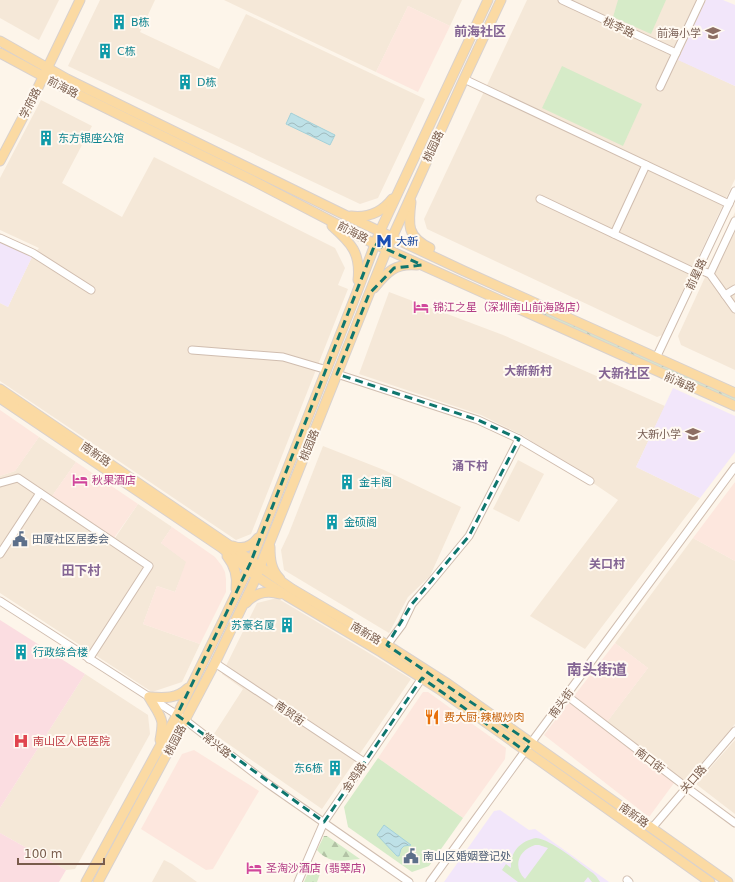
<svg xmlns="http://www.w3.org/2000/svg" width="735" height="882" font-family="'DejaVu Sans','Noto Sans SC',sans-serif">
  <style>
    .residential { fill: #f5e8d8 }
    .commercial { fill: #fde7de }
    .education { fill: #f2e6fa }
    .medical { fill: #fbdde1 }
    .forest { fill: url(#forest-firs) }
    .green { fill: #d6ebc8; fill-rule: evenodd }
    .water { fill: url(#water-waves); stroke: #a4d1d9 }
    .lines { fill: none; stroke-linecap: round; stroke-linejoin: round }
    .minor-casing { stroke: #d0bdaf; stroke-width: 9 }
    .major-casing { stroke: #d9d1cd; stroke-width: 11 }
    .minor { stroke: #fff; stroke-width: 7 }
    .major { stroke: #fbdaa3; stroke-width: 9 }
    .marked { fill: none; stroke: #0f766e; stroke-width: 3; stroke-dasharray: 8 5; stroke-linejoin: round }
    .labels { text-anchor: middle; stroke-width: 4; stroke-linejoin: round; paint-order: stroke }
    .culture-label { font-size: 11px; fill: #0d838f; stroke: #fff9f1; text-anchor: start }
    .street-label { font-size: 11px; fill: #795c4c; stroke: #fff9f1 }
    .education-label { font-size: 11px; fill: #785e54; stroke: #fff9f1; text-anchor: end }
    .transit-label { font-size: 11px; fill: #164399; stroke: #fff9f1; text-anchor: start }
    .hotel-label { font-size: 11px; fill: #b23c85; stroke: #fff9f1; text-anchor: start }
    .service-label { font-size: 11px; fill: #4e5e75; stroke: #fff9f1; text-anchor: start }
    .food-label { font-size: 11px; fill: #c56008; stroke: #fff9f1; text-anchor: start }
    .health-label { font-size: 11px; fill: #be3a42; stroke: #fff9f1; text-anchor: start }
    .neighbourhood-label { font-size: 12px; font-weight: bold; fill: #846594; stroke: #fff9f1 }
    .quarter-label { font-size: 13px; font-weight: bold; fill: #846594; stroke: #fff9f1 }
    .district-label { font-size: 15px; font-weight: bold; fill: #846594; stroke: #fff9f1 }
  </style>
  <defs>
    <pattern id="forest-firs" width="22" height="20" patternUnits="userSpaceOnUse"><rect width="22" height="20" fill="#d6ebc8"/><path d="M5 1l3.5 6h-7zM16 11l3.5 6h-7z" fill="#b2c2a5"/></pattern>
    <pattern id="water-waves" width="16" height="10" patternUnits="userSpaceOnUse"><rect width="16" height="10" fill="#bee1e7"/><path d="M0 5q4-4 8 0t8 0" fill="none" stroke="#9fbabd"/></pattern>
  </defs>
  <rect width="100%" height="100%" fill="#fdf5ea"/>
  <g class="residential">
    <path d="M0,0H59L39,40L0,18Z"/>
    <path d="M100,0H155L140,32L219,69L246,14L425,99L378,198L360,204L68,66Z"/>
    <path d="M224,0H462L450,26L408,6L376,72Z"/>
    <path d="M527,0H706L679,60L735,86V179L662,335L657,337L427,229L424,219Z"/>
    <path d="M41,100L92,126L62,183L122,217L154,157L335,248L345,268L338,285L348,289L251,534L236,540L0,381V303L8,307L32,257L39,248L0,230V178Z"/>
    <path d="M735,212V370L681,345L678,336Z"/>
    <path d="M389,292L503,335L665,406L636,467L700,498L585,649L530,616L618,500L524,436L481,415L359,374Z"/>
    <path d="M39,437L76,462L52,496L115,538L138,504L172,527L161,543L187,562L175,592L157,586L143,624L200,644L182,682L152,692L0,593V476L15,471Z"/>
    <path d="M323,446L384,470L461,507L430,576L408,597L389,633L284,570L281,550L289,533Z"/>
    <path d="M518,460L544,474L519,522L493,509Z"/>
    <path d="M693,538L735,561V724L685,782L607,722L648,668L615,643Z"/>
    <path d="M277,598L364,650L411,679L322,809L214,734L243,689L222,674L257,603Z"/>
    <path d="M85,674L148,715L150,734L75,869L66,870L0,833V808Z"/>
    <path d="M735,740V814L696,784Z"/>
    <path d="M164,860L172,864L197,882H152Z"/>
  </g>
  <g class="commercial">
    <path d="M408,6L450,26L418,92L376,72Z"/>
    <path d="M0,410L39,437L15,471L0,476Z"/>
    <path d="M76,462L138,504L114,538L52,496Z"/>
    <path d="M735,482V561L693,538Z"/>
    <path d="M172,527L215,557L222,566L225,572L226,579V592L200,644L143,624L157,586L175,592L186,562L161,543Z"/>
    <path d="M615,643L648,668L607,722L574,696Z"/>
    <path d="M423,692H428L506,748L505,759L463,818L378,758Z"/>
    <path d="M569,702L674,783L649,817L544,735Z"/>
    <path d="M194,750L259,791L213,869L206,870L141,829L182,754Z"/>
  </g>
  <g class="education">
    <path d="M706,0H723L735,5V86L678,60Z"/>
    <path d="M0,242L32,257L8,307L0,303Z"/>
    <path d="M673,388L735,416V452L700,498L636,467Z"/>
    <path d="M500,810L529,830L535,829L609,882H444L494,811Z"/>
  </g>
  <g class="medical">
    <path d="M0,620L85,674L0,808Z"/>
    <path d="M0,833L66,870L59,882H0Z"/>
  </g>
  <g class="forest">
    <path d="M523,302L735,398V402L522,305Z"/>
    <path d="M324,836H327L360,859C343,860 330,865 317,850Z"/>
    <path d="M311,866L321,871L317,882H304Z"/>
  </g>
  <g class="green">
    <path d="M618,0H666L651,34L613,17Z"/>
    <path d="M562,66L642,104L623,146L542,108Z"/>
    <path d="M378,758L463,818L429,866L412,872L348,827L344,807Z"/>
    <path d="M536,838C551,839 580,864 593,873L596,876L600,882H592L588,877L584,882H518L502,870L506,864L511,868C510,851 521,841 536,838ZM535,845H539L548,848L525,879C512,866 519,850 535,845Z"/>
  </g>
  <g class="water">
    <path d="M291,113L335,135L330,145L286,124Z"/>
    <path d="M384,825L411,845L404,846L401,849L399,856H397L377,835Z"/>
  </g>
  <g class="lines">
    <g class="minor-casing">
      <g id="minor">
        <path d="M562,0L676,53"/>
        <path d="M464,79L729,204"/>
        <path d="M660,87L701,0"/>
        <path d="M540,199L696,273"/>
        <path d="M614,234L646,165"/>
        <path d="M0,238L33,253L91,290"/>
        <path d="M698,269L710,274L735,309"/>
        <path d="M710,274L735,221"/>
        <path d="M725,295L735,289"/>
        <path d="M192,350L283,357L327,370"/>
        <path d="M656,358L735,191"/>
        <path d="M337,374L478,420L519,439L590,481"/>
        <path d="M0,483L18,478L149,566L89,659"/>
        <path d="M0,554L40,493"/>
        <path d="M0,601L185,720L267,783L409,882"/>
        <path d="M387,645L402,625L412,604L426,588L469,536L519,439"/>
        <path d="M215,663L364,762"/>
        <path d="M566,695L686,787L735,823"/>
        <path d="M652,828L735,731"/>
        <path d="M627,880L629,882"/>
        <path d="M298,882L324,822L422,678"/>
        <path d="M430,882L525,751L735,467"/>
      </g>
    </g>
    <g class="major-casing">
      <g id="major">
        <path d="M0,41L67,79L345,215L464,271L735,393"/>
        <path d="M0,53L63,87L250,179L375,244L735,406"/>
        <path d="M0,161L33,98L80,0"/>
        <path d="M411,202C408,225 407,237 430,248"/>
        <path d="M351,216C368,218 382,212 392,199"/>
        <path d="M332,226C351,243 361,253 358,280"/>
        <path d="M374,288C387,272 395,263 417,265"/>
        <path d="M0,389L226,543L292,589L387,645L448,684L728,882"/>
        <path d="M0,398L222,548L256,576L287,596L381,652L439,689L710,882"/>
        <path d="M233,546C243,550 251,547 258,538"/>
        <path d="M270,547C270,559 271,570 280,579"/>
        <path d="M227,556C235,566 238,576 236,589"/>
        <path d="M246,603C255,593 267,590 280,594"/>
        <path d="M149,697C153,705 161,714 162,723C162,729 161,735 160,740"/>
        <path d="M149,697C164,698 177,699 188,688"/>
        <path d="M86,882L177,715L223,621L248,569L357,292L380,231L488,0"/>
        <path d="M98,882L185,720L215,663L254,582L387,249L464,79L501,0"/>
      </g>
    </g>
    <use href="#minor" class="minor"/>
    <use href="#major" class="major"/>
  </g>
  <path class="marked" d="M375,244L422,265L394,268L369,294L337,374L478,420L519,439L469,536L412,604L387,645L531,743L525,751L422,678L324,822L177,715L250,564Z"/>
  <defs>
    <g id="building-bare" transform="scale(1.2)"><path d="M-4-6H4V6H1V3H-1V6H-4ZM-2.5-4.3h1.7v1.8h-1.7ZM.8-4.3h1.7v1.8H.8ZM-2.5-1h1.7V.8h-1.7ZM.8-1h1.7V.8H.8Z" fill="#0f9aa8" stroke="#fff9f1" stroke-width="2.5" paint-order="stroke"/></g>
    <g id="school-bare" transform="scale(1.2)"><path d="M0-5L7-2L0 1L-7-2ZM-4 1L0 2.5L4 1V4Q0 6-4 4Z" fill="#8d6e63" stroke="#fff9f1" stroke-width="2.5" paint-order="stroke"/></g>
    <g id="metro-bare" transform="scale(1.2)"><path d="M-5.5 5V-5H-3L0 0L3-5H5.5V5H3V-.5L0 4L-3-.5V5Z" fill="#1a4fb4" stroke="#fff9f1" stroke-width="2.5" paint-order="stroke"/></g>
    <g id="hotel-bare" transform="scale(1.2)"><path d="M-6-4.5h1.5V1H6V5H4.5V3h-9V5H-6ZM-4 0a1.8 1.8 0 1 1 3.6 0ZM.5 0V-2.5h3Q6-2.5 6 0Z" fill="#d1479c" stroke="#fff9f1" stroke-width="2.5" paint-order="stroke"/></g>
    <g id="civic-bare" transform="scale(1.2)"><path d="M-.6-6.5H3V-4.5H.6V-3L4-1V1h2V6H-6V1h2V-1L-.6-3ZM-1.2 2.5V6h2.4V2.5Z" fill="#5c6f8a" stroke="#fff9f1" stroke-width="2.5" paint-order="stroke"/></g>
    <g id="restaurant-bare" transform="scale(1.2)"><path d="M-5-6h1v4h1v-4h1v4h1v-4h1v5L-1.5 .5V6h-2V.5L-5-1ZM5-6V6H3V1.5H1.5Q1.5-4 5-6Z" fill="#e8710a" stroke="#fff9f1" stroke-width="2.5" paint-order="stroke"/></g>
    <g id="hospital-bare" transform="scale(1.2)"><path d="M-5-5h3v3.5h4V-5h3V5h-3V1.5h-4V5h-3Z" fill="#e0444e" stroke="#fff9f1" stroke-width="2.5" paint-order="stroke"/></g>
  </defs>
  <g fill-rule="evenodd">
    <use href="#building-bare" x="119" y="22"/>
    <use href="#school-bare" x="713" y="33"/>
    <use href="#building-bare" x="105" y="51"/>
    <use href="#building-bare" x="185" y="82"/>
    <use href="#building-bare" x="46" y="138"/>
    <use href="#metro-bare" x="384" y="241"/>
    <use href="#hotel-bare" x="421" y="307"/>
    <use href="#school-bare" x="693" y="434"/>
    <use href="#hotel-bare" x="80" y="480"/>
    <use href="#building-bare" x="347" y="482"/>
    <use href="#building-bare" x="332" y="522"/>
    <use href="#civic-bare" x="20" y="539"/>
    <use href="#building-bare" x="287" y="625"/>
    <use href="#building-bare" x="21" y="652"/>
    <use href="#restaurant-bare" x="432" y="717"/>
    <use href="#hospital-bare" x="21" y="741"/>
    <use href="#building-bare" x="335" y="768"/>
    <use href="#civic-bare" x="411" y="856"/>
    <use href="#hotel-bare" x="254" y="868"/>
  </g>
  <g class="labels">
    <g class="culture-label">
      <text x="131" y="26">B栋</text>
      <text x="117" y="55">C栋</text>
      <text x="197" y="86">D栋</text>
      <text x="58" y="142">东方银座公馆</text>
      <text x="359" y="486">金丰阁</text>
      <text x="344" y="526">金硕阁</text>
      <text x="275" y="629" text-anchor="end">苏豪名厦</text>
      <text x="33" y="656">行政综合楼</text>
      <text x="323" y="772" text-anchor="end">东6栋</text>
    </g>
    <g class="street-label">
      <text transform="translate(619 27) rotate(25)" y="4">桃李路</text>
      <text transform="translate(63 87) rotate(27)" y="4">前海路</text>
      <text transform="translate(30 103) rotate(-63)" y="4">学府路</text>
      <text transform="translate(433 146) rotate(-65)" y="4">桃园路</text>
      <text transform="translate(353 232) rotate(27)" y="4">前海路</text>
      <text transform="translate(696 274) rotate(-65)" y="4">前星路</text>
      <text transform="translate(680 382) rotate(24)" y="4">前海路</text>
      <text transform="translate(309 445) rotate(-68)" y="4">桃园路</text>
      <text transform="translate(96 454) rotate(34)" y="4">南新路</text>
      <text transform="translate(366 633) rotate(30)" y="4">南新路</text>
      <text transform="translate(561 703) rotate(-54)" y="4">南头街</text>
      <text transform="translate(290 713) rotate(34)" y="4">南贸街</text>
      <text transform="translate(175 740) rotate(-62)" y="4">桃园路</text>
      <text transform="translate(217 745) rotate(38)" y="4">常兴路</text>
      <text transform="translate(650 760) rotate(37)" y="4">南口街</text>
      <text transform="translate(354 777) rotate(-56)" y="4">金鸡路</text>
      <text transform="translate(693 779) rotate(-49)" y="4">关口路</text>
      <text transform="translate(634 815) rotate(35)" y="4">南新路</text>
    </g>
    <g class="education-label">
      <text x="701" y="37">前海小学</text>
      <text x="681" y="438">大新小学</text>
    </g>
    <g class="transit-label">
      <text x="396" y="245">大新</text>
    </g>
    <g class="hotel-label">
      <text x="433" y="311">锦江之星（深圳南山前海路店）</text>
      <text x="92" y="484">秋果酒店</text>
      <text x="266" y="872">圣淘沙酒店 (翡翠店)</text>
    </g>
    <g class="service-label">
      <text x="32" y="543">田厦社区居委会</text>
      <text x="423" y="860">南山区婚姻登记处</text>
    </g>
    <g class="food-label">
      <text x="444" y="721">费大厨·辣椒炒肉</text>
    </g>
    <g class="health-label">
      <text x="33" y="745">南山区人民医院</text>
    </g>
    <g class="neighbourhood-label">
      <text x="528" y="375">大新新村</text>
      <text x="470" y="470">涌下村</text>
      <text x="607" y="568">关口村</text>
    </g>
    <g class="quarter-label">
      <text x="480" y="36">前海社区</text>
      <text x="624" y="378">大新社区</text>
      <text x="81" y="575">田下村</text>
    </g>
    <g class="district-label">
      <text x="597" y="675">南头街道</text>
    </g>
  </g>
  <path d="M18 858v6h86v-6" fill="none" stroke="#795c4c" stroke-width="2"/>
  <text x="24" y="858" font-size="12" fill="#795c4c" stroke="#fff9f1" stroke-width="3" paint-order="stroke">100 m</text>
</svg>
